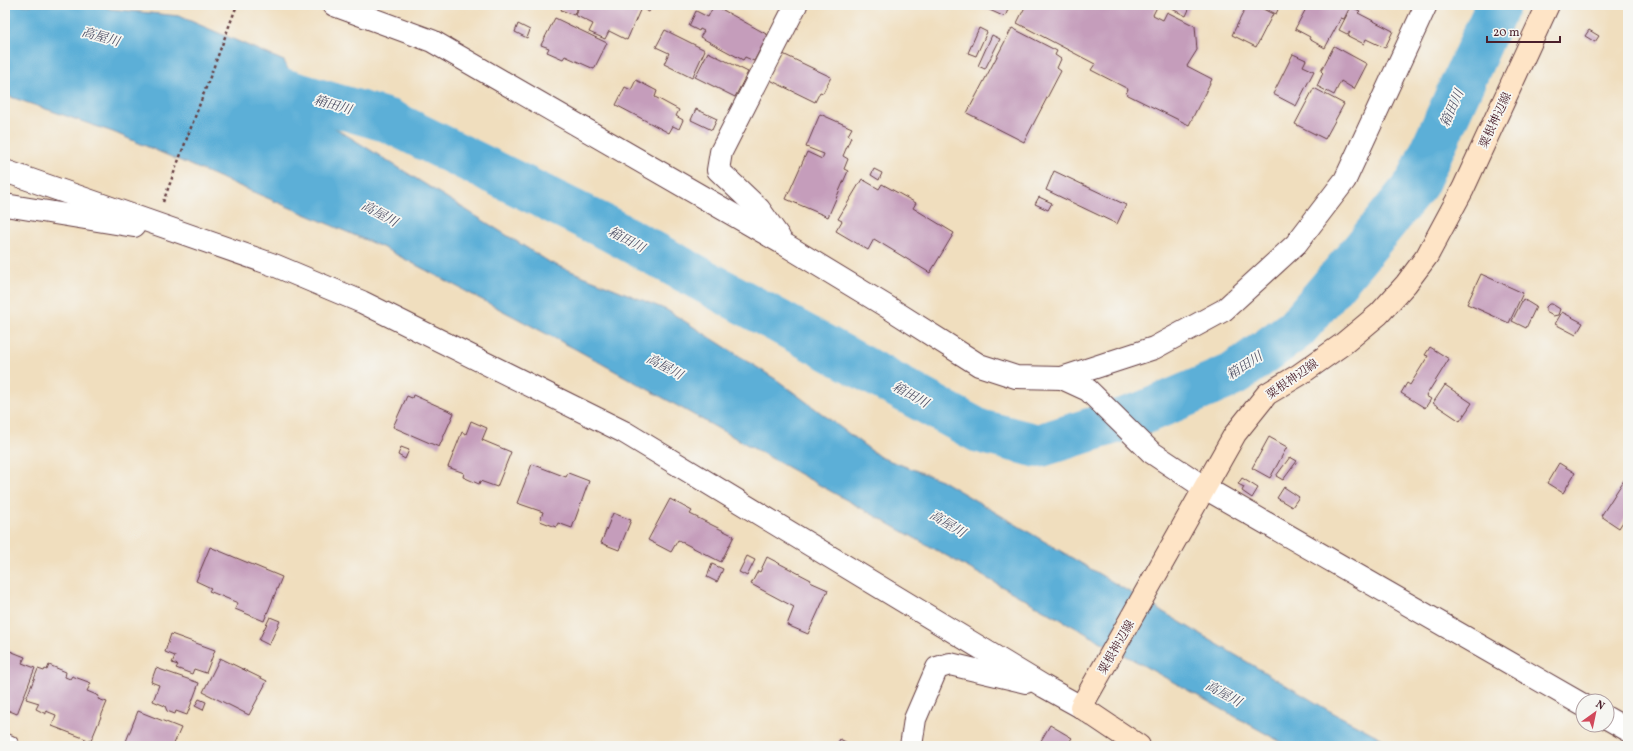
<svg xmlns="http://www.w3.org/2000/svg" width="1633" height="751" font-family="Vollkorn,'Noto Serif JP',serif">
  <style>
    .water { fill: #5bafd7; stroke: #526781 }
    .lines { fill: none; stroke-linecap: round; stroke-linejoin: round }
    .river { stroke: #5bafd7; stroke-width: 44 }
    .building { fill: #c59dbb }
    .minor-casing { stroke: #633c41; stroke-width: 24 }
    .tertiary-casing { stroke: #633c41; stroke-width: 24 }
    .secondary-casing { stroke: #633c41; stroke-width: 24 }
    .path { stroke: #633c41; stroke-width: 2.5; stroke-dasharray: 3 3; stroke-linecap: butt }
    .minor { stroke: #fff; stroke-width: 22 }
    .tertiary { stroke: #fff; stroke-width: 22 }
    .secondary { stroke: #fee4c6; stroke-width: 22 }
    .labels { text-anchor: middle; stroke-width: 3.5; stroke-linejoin: round; paint-order: stroke }
    .street-label { font-size: 12px; fill: #4a1f2b; stroke: #f6f6f2 }
    .water-label { font-size: 13px; font-style: italic; fill: #505167; stroke: #f6f6f2 }
  </style>
  <rect width="100%" height="100%" fill="#f6f6f2"/>
  <filter id="ink" filterUnits="userSpaceOnUse"><feTurbulence type="fractalNoise" baseFrequency=".025" numOctaves="2"/><feDisplacementMap in="SourceGraphic" scale="8" xChannelSelector="R" yChannelSelector="G"/><feConvolveMatrix kernelMatrix="1 2 1 2 8 2 1 2 1" color-interpolation-filters="sRGB"/></filter>
  <filter id="wash" filterUnits="userSpaceOnUse"><feTurbulence type="fractalNoise" baseFrequency=".012" numOctaves="4" result="noise"/><feDisplacementMap in="SourceGraphic" scale="16" xChannelSelector="R" yChannelSelector="G"/><feGaussianBlur stdDeviation="0.9" result="paint"/><feColorMatrix in="noise" values="0 0 0 0 0 0 0 0 0 0 0 0 0 0 0 0 0 1.4 0 .05"/><feComposite in="paint" operator="in"/></filter>
  <g filter="url(#wash)">
    <rect width="100%" height="100%" fill="#f0debe"/>
    <path class="water" d="M5,5H99L110,9L179,16L284,61L308,111L551,263L667,310L777,380L880,457L941,480L1328,710L1396,746H1288L579,351L382,247L113,132L5,95Z"/>
    <g class="lines">
      <path class="river" d="M242,78L389,121L609,229L979,431L1038,446L1141,414L1233,375L1296,329L1362,251L1417,183L1498,5"/>
    </g>
    <g id="blocks">
      <g class="building">
        <path d="M563,5H578L574,15L561,10Z"/>
        <path d="M580,5H652L649,12L641,8L627,40L609,31L605,39L589,32L593,24L575,15Z"/>
        <path d="M714,5L768,35L754,61L745,57L743,60L700,37L704,31L700,29L699,31L689,26L696,11L708,17Z"/>
        <path d="M984,5H1005L1009,7L1005,17L983,7Z"/>
        <path d="M1026,5H1158L1153,15L1163,20L1167,12L1195,26L1197,50L1187,66L1212,79L1189,125L1126,94L1128,89L1091,70L1095,64L1017,23Z"/>
        <path d="M1166,5H1191L1186,16L1166,6Z"/>
        <path d="M1247,5H1255L1273,14L1256,47L1232,35Z"/>
        <path d="M1258,5H1280L1276,14Z"/>
        <path d="M1308,5H1323L1327,7L1329,5H1347L1350,7L1344,19L1341,18L1325,48L1309,39L1310,37L1295,29Z"/>
        <path d="M1351,7L1360,11L1358,13L1393,31L1385,48L1366,39L1364,44L1348,36L1350,32L1347,34L1339,30Z"/>
        <path d="M555,18L607,43L594,69L565,56L563,59L547,52L549,48L541,45Z"/>
        <path d="M518,24L530,30L527,38L515,32Z"/>
        <path d="M979,28L987,32L976,56L968,53Z"/>
        <path d="M1012,28L1057,51L1055,55L1061,59L1057,68L1061,71L1024,142L967,113Z"/>
        <path d="M665,30L705,50L692,78L664,64L669,53L656,47Z"/>
        <path d="M1589,30L1599,36L1595,42L1585,36Z"/>
        <path d="M992,35L1000,39L985,69L978,66Z"/>
        <path d="M1334,46L1367,64L1354,89L1341,81L1334,95L1317,86L1323,73L1321,71Z"/>
        <path d="M708,52L748,72L735,97L695,77Z"/>
        <path d="M783,54L831,77L823,93L820,92L815,102L770,80L775,71H772Z"/>
        <path d="M1293,54L1306,60L1303,66L1314,71L1296,106L1273,94Z"/>
        <path d="M636,80L657,91L655,97L679,110L676,116L683,120L679,129L673,126L669,133L616,105L625,87L631,90Z"/>
        <path d="M1314,88L1344,104L1325,139L1295,124Z"/>
        <path d="M696,109L717,119L712,130L691,120Z"/>
        <path d="M820,114L852,128L848,135L851,137L843,156L848,159L844,169L848,171L828,217L786,199L807,152L822,159L824,154L806,147Z"/>
        <path d="M874,169L882,173L879,180L871,175Z"/>
        <path d="M1054,171L1126,205L1117,224L1046,190Z"/>
        <path d="M862,179L879,189L882,184L916,203L913,208L954,233L930,273L874,239L868,250L836,231L842,221L838,219Z"/>
        <path d="M1039,197L1052,203L1048,210L1035,204Z"/>
        <path d="M1481,274L1523,293L1509,323L1467,304Z"/>
        <path d="M1523,299L1536,307L1526,328L1512,321Z"/>
        <path d="M1549,304H1552L1560,309L1558,315L1553,316L1546,312V307Z"/>
        <path d="M1562,312L1583,323L1576,335L1555,324Z"/>
        <path d="M1430,347L1449,359L1426,396L1431,399L1425,408L1401,393L1407,383L1410,385L1428,356L1425,355Z"/>
        <path d="M1445,385L1472,403L1460,421L1433,403Z"/>
        <path d="M413,395L454,413L439,447L393,427L407,396L412,398Z"/>
        <path d="M471,421L487,428L482,440L511,452L497,487L480,481L479,484L463,477L464,473L448,467L462,432L466,434Z"/>
        <path d="M1269,437L1287,447L1270,478L1252,468Z"/>
        <path d="M401,447L409,450L405,459L398,455Z"/>
        <path d="M1290,457L1297,461L1283,480L1276,476Z"/>
        <path d="M1559,463L1575,473L1563,493L1547,483Z"/>
        <path d="M532,464L566,477L568,473L589,481L572,528L558,523L556,527L540,521L543,512L517,503Z"/>
        <path d="M1628,474V514L1619,528L1601,516Z"/>
        <path d="M1242,478L1258,488L1252,498L1242,491L1244,487L1238,484Z"/>
        <path d="M1284,487L1299,497L1292,507L1277,498Z"/>
        <path d="M670,499L692,511L690,514L734,536L721,562L678,540L671,552L648,540Z"/>
        <path d="M613,513L631,520L619,550L601,543Z"/>
        <path d="M210,547L282,577L264,621L235,609L238,603L209,591L211,588L196,581Z"/>
        <path d="M747,556L755,560L747,576L739,572Z"/>
        <path d="M767,557L811,580L810,582L828,590L808,634L787,625L794,607L751,584L758,571L760,572Z"/>
        <path d="M712,564L723,569L717,582L707,577Z"/>
        <path d="M270,617L280,621L269,645L259,640Z"/>
        <path d="M171,634L215,650L206,673L194,669L192,674L176,668L178,665L172,663L175,656L165,652Z"/>
        <path d="M5,649L25,657L22,663L35,668L17,714L5,709Z"/>
        <path d="M220,658L267,681L249,715L203,692Z"/>
        <path d="M49,665L66,672L65,677L70,679L72,676L91,683L87,691L99,696L98,699L107,702L91,741L52,726L56,715L46,711V714L36,709L39,703L26,699L38,669L44,671L45,669L47,670Z"/>
        <path d="M156,668L199,683L187,715L176,711L175,714L167,711L165,706L153,701L159,685L151,682Z"/>
        <path d="M199,699L206,702L203,710L195,706Z"/>
        <path d="M138,711L181,728L173,746H129L125,744Z"/>
        <path d="M1050,725L1072,738L1069,742L1076,746H1038Z"/>
        <path d="M840,739L853,746H836Z"/>
      </g>
    </g>
  </g>
  <g filter="url(#ink)">
    <use href="#blocks" fill-opacity="0" stroke="#633c41" stroke-width="1"/>
    <g class="lines">
      <g class="minor-casing">
        <g id="minor">
          <path d="M334,5L432,41L784,244L886,306L979,365L1016,377L1062,378L1088,390L1151,452L1205,488"/>
          <path d="M5,171L274,265L362,302L624,432L1045,687L1081,707"/>
          <path d="M5,205L134,226"/>
          <path d="M779,237L759,209L718,170L721,152L796,5"/>
          <path d="M1062,378L1154,348L1224,310L1296,244L1345,180L1426,5"/>
          <path d="M5,745L8,746"/>
          <path d="M911,746L915,719L937,668L950,664L1026,682"/>
        </g>
      </g>
      <g class="tertiary-casing">
        <g id="tertiary">
          <path d="M1205,488L1583,705"/>
          <path d="M1607,718L1628,730"/>
        </g>
      </g>
      <g class="secondary-casing">
        <path id="secondary" d="M1139,746L1081,707L1235,434L1267,394L1299,375L1343,344L1379,314L1406,284L1427,256L1463,189L1548,5"/>
      </g>
      <path class="path" d="M163,202L237,5"/>
      <use href="#minor" class="minor"/>
      <use href="#tertiary" class="tertiary"/>
      <use href="#secondary" class="secondary"/>
    </g>
  </g>
  <g class="labels">
    <g class="street-label">
      <text transform="translate(1495 120) rotate(-65)" y="4">粟根神辺線</text>
      <text transform="translate(1292 379) rotate(-35)" y="4">粟根神辺線</text>
      <text transform="translate(1116 647) rotate(-60)" y="4">粟根神辺線</text>
    </g>
    <g class="water-label">
      <text transform="translate(101 36) rotate(16)" y="5">高屋川</text>
      <text transform="translate(333 104) rotate(16)" y="5">箱田川</text>
      <text transform="translate(1451 108) rotate(-66)" y="5">箱田川</text>
      <text transform="translate(380 213) rotate(29)" y="5">高屋川</text>
      <text transform="translate(627 239) rotate(28)" y="5">箱田川</text>
      <text transform="translate(1244 365) rotate(-33)" y="5">箱田川</text>
      <text transform="translate(665 366) rotate(28)" y="5">高屋川</text>
      <text transform="translate(911 394) rotate(29)" y="5">箱田川</text>
      <text transform="translate(948 523) rotate(31)" y="5">高屋川</text>
      <text transform="translate(1224 693) rotate(29)" y="5">高屋川</text>
    </g>
  </g>
  <rect width="1633" height="751" fill="none" stroke="#f6f6f2" stroke-width="20"/>
  <g transform="translate(1595 713) rotate(33)"><circle r="19" fill="#f6f6f2" stroke="#b1a0a2"/>
  <path d="M0-3L7 15L0 10L-7 15Z" fill="#d1495b"/>
  <text y="-6" font-size="11" font-weight="bold" text-anchor="middle" fill="#4a1f2b">N</text>
  </g>
  <path d="M1487 36v6h73v-6" fill="none" stroke="#4a1f2b" stroke-width="2"/>
  <text x="1493" y="36" font-size="12" fill="#4a1f2b" stroke="#f6f6f2" stroke-width="3" paint-order="stroke">20 m</text>
</svg>
